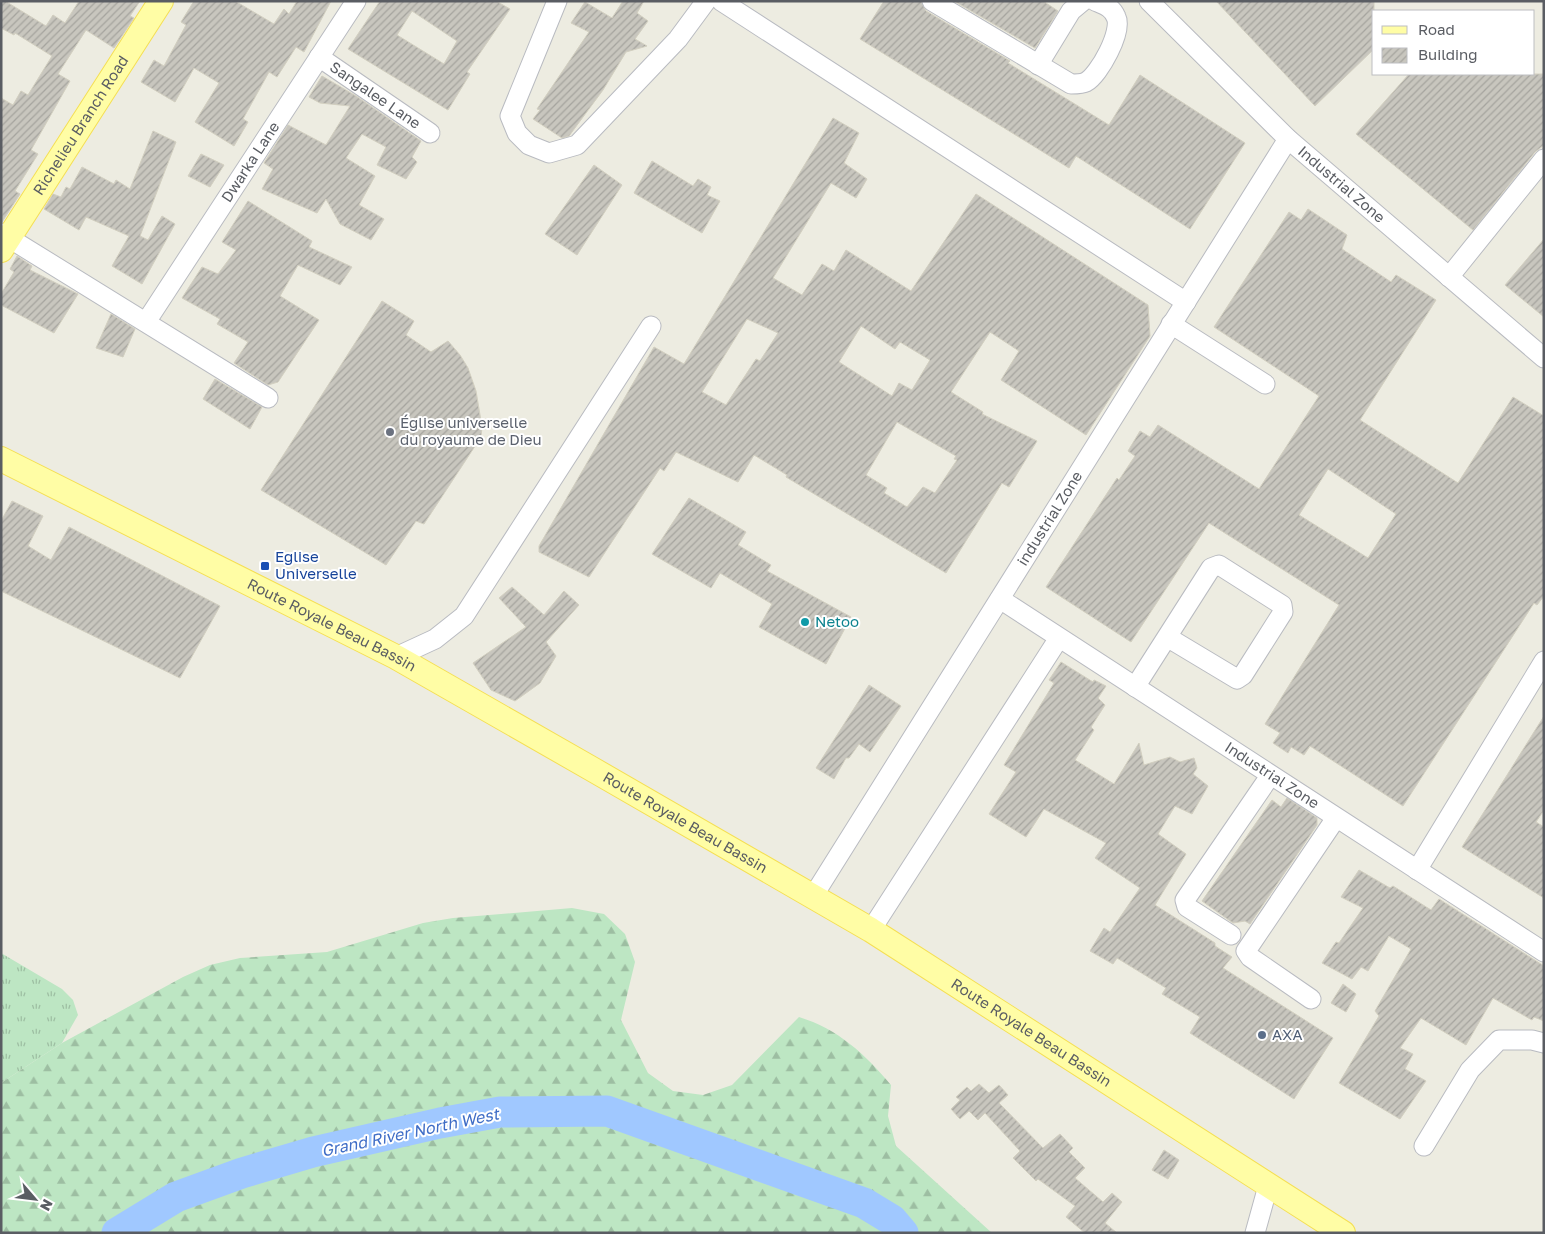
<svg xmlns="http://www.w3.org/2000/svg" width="1545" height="1234" viewBox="0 0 1545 1234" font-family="'Golos Text',sans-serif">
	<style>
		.grass { fill: url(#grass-tufts) }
		.forest { fill: url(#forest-firs) }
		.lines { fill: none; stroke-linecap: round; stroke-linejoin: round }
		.river { stroke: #a0c8ff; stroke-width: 31 }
		.building { fill: url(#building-hatch); stroke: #d2cfc0; fill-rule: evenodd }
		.minor-casing { stroke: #b9bbc1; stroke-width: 21 }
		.major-casing { stroke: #f5df53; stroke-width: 26 }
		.minor { stroke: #fff; stroke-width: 19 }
		.major { stroke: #fffda5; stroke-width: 24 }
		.worship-dot { fill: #6b7280; stroke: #fff; stroke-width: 2 }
		.transit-dot { fill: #1a4fb4; stroke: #fff; stroke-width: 2 }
		.culture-dot { fill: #0f9aa8; stroke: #fff; stroke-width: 2 }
		.service-dot { fill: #5c6f8a; stroke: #fff; stroke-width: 2 }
		.labels { text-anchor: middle; stroke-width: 4; stroke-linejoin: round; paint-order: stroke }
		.street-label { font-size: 15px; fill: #5a5d63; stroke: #fff }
		.worship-label { font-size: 15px; fill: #5b616d; stroke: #fff; text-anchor: start }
		.transit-label { font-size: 15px; fill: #164399; stroke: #fff; text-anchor: start }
		.culture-label { font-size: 15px; fill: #0d838f; stroke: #fff; text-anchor: start }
		.service-label { font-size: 15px; fill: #4e5e75; stroke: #fff; text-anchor: start }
		.water-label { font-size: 16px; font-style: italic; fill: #3f6dc6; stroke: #fff }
	</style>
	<defs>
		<pattern id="grass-tufts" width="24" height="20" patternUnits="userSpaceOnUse" patternTransform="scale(1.25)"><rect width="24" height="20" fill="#bde6c3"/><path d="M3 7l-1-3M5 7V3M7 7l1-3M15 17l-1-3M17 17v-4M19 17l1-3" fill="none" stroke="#9dbea2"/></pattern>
		<pattern id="forest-firs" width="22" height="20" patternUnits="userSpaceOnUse" patternTransform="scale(1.25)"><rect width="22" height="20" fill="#bde6c3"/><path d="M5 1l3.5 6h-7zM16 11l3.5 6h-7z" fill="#9dbea2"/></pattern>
		<pattern id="building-hatch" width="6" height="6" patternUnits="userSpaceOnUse" patternTransform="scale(1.25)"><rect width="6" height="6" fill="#c8c6be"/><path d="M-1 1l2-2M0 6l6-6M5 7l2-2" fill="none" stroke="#a5a49e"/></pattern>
	</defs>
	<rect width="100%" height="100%" fill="#edece1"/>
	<polygon class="grass" points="1,953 62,989 73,1000 78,1015 62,1043 1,1083"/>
	<path class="forest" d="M 572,908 L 604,914 L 625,934 L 635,962 L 621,1020 L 648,1073 L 673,1091 L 703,1095 L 732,1085 L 799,1017 C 838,1029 865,1054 891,1085 L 888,1116 L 896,1146 L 992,1233 L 1,1233 L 1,1083 L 62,1043 L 183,977 L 210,965 L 240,958 L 327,952 L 423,923 L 453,918 Z"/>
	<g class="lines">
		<polyline class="river" points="117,1233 176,1197 242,1173 313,1152 440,1123 500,1112 607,1111 864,1203 892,1220 903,1233"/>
	</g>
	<g class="building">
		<polygon points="1,1 5,1 46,26 53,15 65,23 79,1 140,1 130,16 134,18 114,48 86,30 58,74 70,81 31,150 38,154 15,191 20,194 2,222 1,98 13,105 21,91 28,95 52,56 15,33 14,35 1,28"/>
		<polygon points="194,1 235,1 274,24 284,9 289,14 297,1 331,1 304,52 296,47 277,77 269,72 243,119 248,122 234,146 195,122 219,83 194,68 175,102 141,82 154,60 164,66 186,25 181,22"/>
		<path d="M 380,1 L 496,1 L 510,9 L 467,72 L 470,74 L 448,110 L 348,49 ZM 412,11 L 457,41 L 444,64 L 397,35 Z"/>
		<polygon points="623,1 644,1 637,13 648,21 635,39 647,46 626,52 603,90 569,136 562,138 533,119 540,110 537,109 589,32 571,23 585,2 612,18"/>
		<polygon points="884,1 921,1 926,11 1010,61 1008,63 1109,125 1140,75 1245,143 1190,229 1076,156 1069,168 860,39"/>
		<polygon points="954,1 1043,1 1058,11 1035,48"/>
		<polygon points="1216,1 1374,1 1374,49 1315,106"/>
		<polygon points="1409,74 1544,74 1544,145 1535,152 1473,230 1356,134"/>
		<polygon points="322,76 356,96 421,141 412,157 417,162 406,179 377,165 386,147 362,134 346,158 375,176 359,205 384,219 371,240 340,224 326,199 317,213 262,189 273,169 264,163 288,125 326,145 350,106 320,103 309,97"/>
		<path d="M 833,118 L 859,133 L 844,163 L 867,179 L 856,198 L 831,183 L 773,278 L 802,295 L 822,264 L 834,271 L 846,250 L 911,291 L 976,194 L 1148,305 L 1150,336 L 1086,435 L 1001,380 L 1019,351 L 990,332 L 951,392 L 983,412 L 982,414 L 1037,441 L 1009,487 L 1002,483 L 946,573 L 786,477 L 787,475 L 754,455 L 738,482 L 676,452 L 664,471 L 660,468 L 589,577 L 539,552 L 539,546 L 654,347 L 684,364 ZM 747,319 L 778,333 L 760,361 L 756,359 L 726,405 L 702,392 ZM 861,326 L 895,349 L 900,342 L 930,360 L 912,390 L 899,383 L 892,396 L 839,362 ZM 897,422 L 956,456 L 954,459 L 957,460 L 935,493 L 923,487 L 907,507 L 884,493 L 887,488 L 866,475 Z"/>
		<polygon points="153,131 176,142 140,236 148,240 162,216 175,224 142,284 112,266 129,236 86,217 79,230 44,209 53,194 61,197 66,187 70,189 82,167 114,184 116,180 130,189"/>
		<polygon points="201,154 224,165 210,187 188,176"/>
		<polygon points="652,161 693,186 698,179 711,187 707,195 720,201 702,233 634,193"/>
		<polygon points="594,165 622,185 577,255 545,234"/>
		<polygon points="248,201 312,241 309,247 352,267 340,285 298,265 280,296 319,320 278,382 268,385 234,363 248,342 217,324 220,319 182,298 202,267 218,274 236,250 222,242"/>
		<path d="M 1308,209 L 1347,235 L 1342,249 L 1391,282 L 1396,275 L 1436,300 L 1360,420 L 1458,483 L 1513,397 L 1544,416 L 1544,596 L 1537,605 L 1534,603 L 1403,806 L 1310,746 L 1304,755 L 1291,747 L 1288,753 L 1273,743 L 1280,733 L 1265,724 L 1339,605 L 1209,523 L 1131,642 L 1046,587 L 1117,478 L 1119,480 L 1135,456 L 1128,451 L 1140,431 L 1150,437 L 1158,425 L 1259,489 L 1319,396 L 1214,327 L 1289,212 L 1301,220 ZM 1328,469 L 1396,514 L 1368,558 L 1299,515 Z"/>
		<polygon points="1544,239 1544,317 1505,285"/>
		<polygon points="17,256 32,266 30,270 78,294 54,333 1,305 1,294 14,272 10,269"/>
		<polygon points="382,301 414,321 406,335 431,352 448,341 460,355 468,368 476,391 482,427 481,437 424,524 416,521 386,565 261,490"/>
		<polygon points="111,314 135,329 123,357 96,348"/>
		<polygon points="215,379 262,407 250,429 203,399"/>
		<polygon points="689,498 746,532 738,545 771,565 767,571 851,617 826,664 759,627 772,604 720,573 711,588 652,554"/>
		<polygon points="12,501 43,516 28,546 51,560 69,527 220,606 180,678 1,591 1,521"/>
		<polygon points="512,587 544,615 564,591 579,605 546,642 556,656 540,683 515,701 491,690 473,663 526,627 499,598"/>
		<polygon points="1061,662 1093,682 1094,680 1106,686 1098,698 1105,705 1091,727 1094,730 1075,760 1114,784 1139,743 1144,765 1170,757 1180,762 1194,758 1197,768 1193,774 1208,786 1192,814 1175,806 1158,834 1186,854 1155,905 1215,943 1215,946 1232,957 1223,968 1333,1038 1294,1099 1190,1033 1200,1017 1162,994 1166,988 1117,958 1113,964 1090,951 1104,928 1110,932 1140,888 1095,858 1106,843 1044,809 1026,837 989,814 1016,772 1004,765 1054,683 1049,680"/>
		<polygon points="869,685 901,706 870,752 859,744 849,758 846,758 834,779 816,768"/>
		<polygon points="1544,716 1544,810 1536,822 1544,827 1544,898 1462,847"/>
		<polygon points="1287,798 1317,818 1317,825 1250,924 1245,921 1233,923 1202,901 1272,800 1281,807"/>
		<polygon points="1359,870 1390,888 1393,886 1431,910 1439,899 1544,966 1544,1021 1534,1017 1532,1020 1493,998 1466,1045 1421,1018 1400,1048 1413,1054 1405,1069 1426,1081 1400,1119 1339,1083 1379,1016 1375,1011 1411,949 1389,936 1368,971 1361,967 1352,979 1322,963 1336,942 1339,943 1363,908 1341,897"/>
		<polygon points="1343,984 1356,994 1346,1012 1331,1003"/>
		<polygon points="979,1084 989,1093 999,1085 1008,1095 999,1103 1043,1148 1060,1134 1073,1148 1069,1152 1085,1168 1075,1178 1103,1202 1112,1193 1122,1202 1105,1223 1117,1233 1085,1233 1066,1217 1075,1206 1038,1179 1036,1181 1013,1158 1020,1151 985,1113 978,1120 969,1111 960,1119 951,1109 960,1100 956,1097 967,1087 971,1091"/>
		<polygon points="1164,1150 1179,1160 1168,1179 1152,1170"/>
	</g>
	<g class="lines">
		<defs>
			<g id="minor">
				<polyline points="557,1 510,116 517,133 529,145 549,153 577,145 678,39 706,1"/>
				<polyline points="721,1 1186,302"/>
				<path d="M 932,1 L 1071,84 C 1076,84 1082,84 1086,82 C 1099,75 1123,31 1116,17 C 1112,7 1104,5 1095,1"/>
				<path id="s1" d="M 1149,1 L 1288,139 L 1544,358"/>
				<path id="s2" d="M 319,57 L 430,133"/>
				<polyline points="1038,65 1071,11 1083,1"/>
				<polyline points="1,233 268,398"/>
				<polyline points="1449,277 1544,159"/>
				<path id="s3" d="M 146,322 L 356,1"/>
				<polyline points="1171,324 1265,384"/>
				<path id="s4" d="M 1000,599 L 1544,952"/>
				<polyline points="396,657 435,639 464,616 651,326"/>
				<polyline points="1135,687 1211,568 1219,565 1282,605 1283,612 1243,675 1237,679 1167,637"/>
				<polyline points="1417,870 1544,661"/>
				<path id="s5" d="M 812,898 L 1288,139"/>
				<polyline points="871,930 1059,638"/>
				<polyline points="1231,935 1187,907 1185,900 1270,776"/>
				<polyline points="1311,999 1250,957 1246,951 1336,818"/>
				<polyline points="1424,1146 1470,1070 1499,1040 1532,1040 1544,1043"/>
				<polyline points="1255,1233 1268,1186"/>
			</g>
			<g id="major">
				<path id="s6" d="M 1,250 L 161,1"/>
				<path id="s7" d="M 1,459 L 396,657 L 592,769 L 871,930 L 1343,1233"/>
			</g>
		</defs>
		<use href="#minor" class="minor-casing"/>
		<use href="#major" class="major-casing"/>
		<use href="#minor" class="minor"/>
		<use href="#major" class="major"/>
	</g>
	<circle class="worship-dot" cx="390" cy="432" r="5"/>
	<rect class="transit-dot" x="260" y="561" width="10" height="10" rx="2.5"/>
	<circle class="culture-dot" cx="805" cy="622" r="5"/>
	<circle class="service-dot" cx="1262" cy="1035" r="5"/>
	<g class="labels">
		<g class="street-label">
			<text dy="5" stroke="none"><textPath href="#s2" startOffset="68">Sangalee Lane</textPath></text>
			<text dy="5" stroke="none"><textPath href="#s6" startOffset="148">Richelieu Branch Road</textPath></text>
			<text dy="5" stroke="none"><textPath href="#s3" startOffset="191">Dwarka Lane</textPath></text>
			<text dy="5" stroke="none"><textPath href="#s1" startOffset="266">Industrial Zone</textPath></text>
			<text dy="5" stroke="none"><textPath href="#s5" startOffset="448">industrial Zone</textPath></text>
			<text dy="5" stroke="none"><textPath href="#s7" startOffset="370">Route Royale Beau Bassin</textPath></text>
			<text dy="5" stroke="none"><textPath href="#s4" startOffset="324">Industrial Zone</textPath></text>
			<text dy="5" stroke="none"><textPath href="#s7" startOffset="775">Route Royale Beau Bassin</textPath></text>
			<text dy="5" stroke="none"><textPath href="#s7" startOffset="1180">Route Royale Beau Bassin</textPath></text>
		</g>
		<g class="worship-label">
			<text x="400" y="428">Église universelle<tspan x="400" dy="17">du royaume de Dieu</tspan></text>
		</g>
		<g class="transit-label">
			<text x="275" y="562">Eglise<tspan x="275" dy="17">Universelle</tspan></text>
		</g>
		<g class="culture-label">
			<text x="815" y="627">Netoo</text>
		</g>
		<g class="service-label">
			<text x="1272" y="1040">AXA</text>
		</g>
		<g class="water-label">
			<text transform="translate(410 1132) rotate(-12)" y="6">Grand River North West</text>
		</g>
	</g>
	<rect width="1545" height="1234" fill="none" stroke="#5a5d63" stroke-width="5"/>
	<rect x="1372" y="10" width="162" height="65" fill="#ffffff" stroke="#bdbec1"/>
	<rect x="1382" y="26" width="25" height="8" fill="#fffda5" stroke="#bdbec1"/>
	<text x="1418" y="35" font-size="15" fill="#5a5d63">Road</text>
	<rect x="1382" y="48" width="25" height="15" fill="url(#building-hatch)" stroke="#bdbec1"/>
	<text x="1418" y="60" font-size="15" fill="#5a5d63">Building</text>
	<g transform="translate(35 1199) rotate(118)" stroke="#ffffff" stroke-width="4" paint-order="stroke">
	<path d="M0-4L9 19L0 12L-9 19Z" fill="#5a5d63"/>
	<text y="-8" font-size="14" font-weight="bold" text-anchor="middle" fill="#5a5d63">N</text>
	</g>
</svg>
